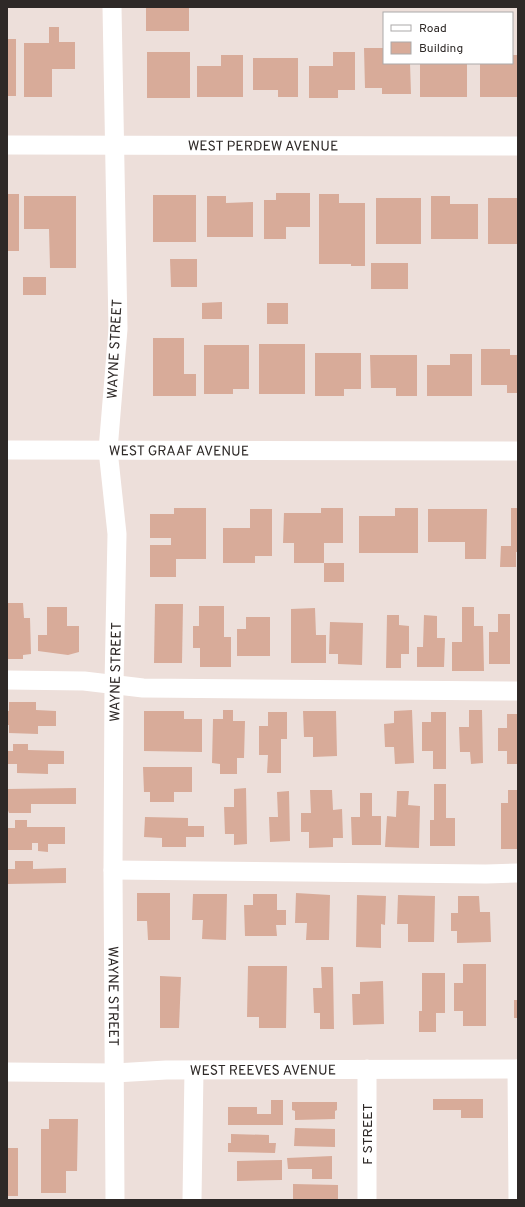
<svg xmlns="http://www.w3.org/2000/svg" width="525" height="1207" viewBox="0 0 525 1207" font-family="Overpass,sans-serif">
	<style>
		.building { fill: #d8ab99 }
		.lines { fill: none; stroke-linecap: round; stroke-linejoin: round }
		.minor { stroke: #fff; stroke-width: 19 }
		.labels { text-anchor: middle; stroke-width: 3; stroke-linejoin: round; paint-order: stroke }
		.street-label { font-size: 14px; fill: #2e2927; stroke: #fff }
	</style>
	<rect width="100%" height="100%" fill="#eddfda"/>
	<g class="building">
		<rect x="146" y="7" width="43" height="24"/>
		<polygon points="49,27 59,27 59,42 75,42 75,69 52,69 52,97 24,97 24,43 49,43"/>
		<rect x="7" y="39" width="9" height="57"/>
		<polygon points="364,48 384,48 384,63 410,63 411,94 382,94 382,88 365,88"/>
		<rect x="147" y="52" width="43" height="46"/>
		<polygon points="333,52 355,52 355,90 338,90 338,98 309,98 309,66 333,66"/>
		<polygon points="221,55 243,55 243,97 197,97 197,66 221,66"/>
		<polygon points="512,55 518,55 518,97 480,97 480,63 512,63"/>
		<polygon points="253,58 298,58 298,97 278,97 278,90 253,90"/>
		<rect x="420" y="63" width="47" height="34"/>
		<polygon points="276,193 310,193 310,227 286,227 286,239 264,239 264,200 276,200"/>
		<rect x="7" y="194" width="12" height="57"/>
		<polygon points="319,194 339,194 339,203 365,203 365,266 351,266 351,264 319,264"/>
		<rect x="153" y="195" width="43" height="47"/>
		<polygon points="24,196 76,196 76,268 50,268 49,229 24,229"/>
		<polygon points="207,196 226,196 226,203 253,202 253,237 207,237"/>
		<polygon points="431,196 450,196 450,204 478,204 478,239 431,239"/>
		<rect x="376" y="198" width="45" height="46"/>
		<rect x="488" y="198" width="30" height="46"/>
		<polygon points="170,259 197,259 197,287 171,287"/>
		<rect x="371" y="263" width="37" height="26"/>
		<rect x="23" y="277" width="23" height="18"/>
		<polygon points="222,302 222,319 202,319 202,303"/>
		<rect x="267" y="303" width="21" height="21"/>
		<polygon points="153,338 184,338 184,374 196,374 196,396 153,396"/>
		<rect x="259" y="344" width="46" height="50"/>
		<polygon points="204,345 249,345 249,389 233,389 233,394 204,394"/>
		<polygon points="481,349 510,349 510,355 518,355 518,393 507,393 507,385 481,385"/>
		<polygon points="315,353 361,353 361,389 344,389 344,396 315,396"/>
		<polygon points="450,354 472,354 472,396 427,396 427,365 450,365"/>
		<polygon points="370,355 417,355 417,396 396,396 396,388 371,388"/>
		<polygon points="174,508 206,508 206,559 176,559 176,577 150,577 150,545 171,545 171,538 150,538 150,514 174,514"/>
		<polygon points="321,508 343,508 343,543 324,543 324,563 294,563 294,543 283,543 284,513 321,513"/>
		<polygon points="395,508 418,508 418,553 359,553 359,516 395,516"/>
		<polygon points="511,508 518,508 518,552 516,552 516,567 500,567 501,546 511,546"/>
		<polygon points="250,509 272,509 272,556 255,556 255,563 223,563 223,528 250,528"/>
		<polygon points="428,509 487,509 486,559 465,559 465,542 428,542"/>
		<rect x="324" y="563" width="20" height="19"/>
		<polygon points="7,603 23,603 24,618 30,618 31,654 23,655 23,659 7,659"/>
		<polygon points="155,604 183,604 182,663 154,663"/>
		<polygon points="199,606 224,606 224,637 231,637 231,667 200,667 200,648 193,648 193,626 199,626"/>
		<polygon points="47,607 67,607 67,626 79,626 79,652 68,655 38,651 38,635 47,635"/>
		<polygon points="462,607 474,607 474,626 483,626 484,671 452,671 452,642 462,642"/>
		<polygon points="315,608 316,635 326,635 326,663 291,663 291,609"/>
		<polygon points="498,614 510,614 510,664 489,664 489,632 498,632"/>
		<polygon points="387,615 399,615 399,625 409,626 409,654 401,654 401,668 386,668"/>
		<polygon points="424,615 437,616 437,638 445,638 444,667 417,667 417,647 423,647"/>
		<polygon points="246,617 270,617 270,656 237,656 237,629 246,629"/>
		<polygon points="330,622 363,623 362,665 338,664 338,654 329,654"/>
		<polygon points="9,702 36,702 36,710 56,711 56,726 38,726 38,734 9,733 9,725 7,725 7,711 9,711"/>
		<polygon points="223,710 233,710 233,721 245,721 244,758 237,758 237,774 220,774 220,764 212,763 213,719 223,719"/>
		<polygon points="412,710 414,763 395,764 394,747 385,747 384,724 394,723 394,711"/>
		<polygon points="469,710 482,710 483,763 471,764 470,752 460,752 459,727 469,727"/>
		<polygon points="144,711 184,711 184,719 202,719 202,752 144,751"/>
		<polygon points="303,711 336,711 337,756 313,757 313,737 304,737"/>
		<polygon points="268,712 287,712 287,739 281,739 281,773 267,773 268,755 259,755 259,726 268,726"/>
		<polygon points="431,712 446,712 446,769 433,769 433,751 422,751 422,722 431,722"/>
		<polygon points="507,714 518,714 518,764 507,764 507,751 498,751 498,728 507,728"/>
		<polygon points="13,744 28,744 28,750 64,751 64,764 48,764 48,774 17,773 17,764 7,764 7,751 13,751"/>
		<polygon points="143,767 192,767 192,792 174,792 174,802 150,802 150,792 144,792"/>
		<polygon points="434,784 446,784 446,818 455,818 455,846 430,846 430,820 434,820"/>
		<polygon points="76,788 76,804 31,804 31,813 9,813 7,808 7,789"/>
		<polygon points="246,788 247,844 234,845 234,834 225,834 224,807 234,807 234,789"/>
		<polygon points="310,790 332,790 333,810 342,809 343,838 333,838 333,847 309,848 309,832 301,832 301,813 311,813"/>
		<polygon points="508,790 518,790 518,849 501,849 501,803 508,803"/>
		<polygon points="289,791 290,841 270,842 269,817 278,817 277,792"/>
		<polygon points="397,791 409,791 408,805 420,806 419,848 385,847 387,816 396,817"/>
		<polygon points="360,793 372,793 372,816 381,816 381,845 352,845 351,817 360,817"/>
		<polygon points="145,817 188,818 188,826 204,826 204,837 186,837 186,847 162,847 162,838 144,837"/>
		<polygon points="15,820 27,820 27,827 65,827 65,844 48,844 48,852 38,851 38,843 32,843 32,850 7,850 7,828 15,828"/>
		<polygon points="15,861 33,861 33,869 66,868 66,883 7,884 7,869 15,869"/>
		<polygon points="137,893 170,893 170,940 148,940 147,921 137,921"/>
		<polygon points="296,893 330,895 329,940 306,940 307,923 295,923"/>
		<polygon points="193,894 227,894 226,940 202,939 203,920 192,920"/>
		<polygon points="253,894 277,894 277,910 286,910 286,925 276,925 277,936 245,936 244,905 253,905"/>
		<polygon points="357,895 386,896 385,925 381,924 381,948 356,947"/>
		<polygon points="398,895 435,896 434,942 408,942 408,924 397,924"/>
		<polygon points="458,896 479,896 480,912 490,912 491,942 457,943 457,931 451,931 451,913 458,913"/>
		<polygon points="463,964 486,964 486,1026 463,1026 463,1011 454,1011 454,983 463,983"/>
		<polygon points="248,966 287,966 286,1028 259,1028 259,1017 247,1017"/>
		<polygon points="321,967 333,967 334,1029 320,1029 320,1013 314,1013 313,988 322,988"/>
		<polygon points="422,973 445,973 445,1013 436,1013 436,1032 419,1032 419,1011 422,1011"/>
		<polygon points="160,976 181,977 179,1028 160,1028"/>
		<polygon points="383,981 384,1024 353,1025 352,994 360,994 360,982"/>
		<rect x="514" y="1000" width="4" height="18"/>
		<polygon points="433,1099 483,1099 483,1118 461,1118 461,1110 433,1110"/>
		<polygon points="271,1100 283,1100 283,1125 228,1125 228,1107 257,1107 257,1114 271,1114"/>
		<polygon points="292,1102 337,1102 337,1110 335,1111 335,1119 295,1120 295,1111 292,1110"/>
		<polygon points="49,1119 78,1119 77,1171 66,1171 66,1193 41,1193 41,1129 49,1129"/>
		<polygon points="295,1128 335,1129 335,1147 294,1146"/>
		<polygon points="231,1134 269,1135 269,1143 276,1143 275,1153 228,1152 228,1143 231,1143"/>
		<rect x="7" y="1148" width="11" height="48"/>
		<polygon points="332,1156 332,1179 312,1179 312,1169 288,1169 287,1158"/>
		<polygon points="282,1160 282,1180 237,1181 237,1161"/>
		<polygon points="293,1184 338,1185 338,1200 293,1200"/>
	</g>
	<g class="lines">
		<g class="minor">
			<path id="s1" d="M 112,7 L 118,329 L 108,450 L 117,534 L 114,684 L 113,870 L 115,1200"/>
			<path id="s2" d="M 7,145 L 518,146"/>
			<path id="s3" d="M 7,450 L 518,451"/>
			<polyline points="7,680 84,681 143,688 518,691"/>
			<polyline points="113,870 486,874 518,873"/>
			<polyline points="367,1069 367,1200"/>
			<polyline points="517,1069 518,1200"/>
			<path id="s4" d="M 7,1072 L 115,1073 L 166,1070 L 518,1069"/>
			<polyline points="192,1200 194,1070"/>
		</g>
	</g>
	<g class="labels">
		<g class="street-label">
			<text dy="5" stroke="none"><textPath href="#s2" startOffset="256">WEST PERDEW AVENUE</textPath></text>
			<text transform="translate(114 349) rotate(-87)" y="5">WAYNE STREET</text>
			<text dy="5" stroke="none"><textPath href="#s3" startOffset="172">WEST GRAAF AVENUE</textPath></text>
			<text transform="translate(115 672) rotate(-89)" y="5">WAYNE STREET</text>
			<text dy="5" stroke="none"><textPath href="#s1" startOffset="990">WAYNE STREET</textPath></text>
			<text dy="5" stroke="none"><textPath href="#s4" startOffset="256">WEST REEVES AVENUE</textPath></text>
			<text transform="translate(367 1134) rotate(-90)" y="5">F STREET</text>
		</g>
	</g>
	<rect width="525" height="1207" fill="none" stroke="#2e2927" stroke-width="16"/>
	<rect x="383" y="12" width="130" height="52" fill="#ffffff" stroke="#aba9a9"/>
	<rect x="391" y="25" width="20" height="6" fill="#ffffff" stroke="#aba9a9"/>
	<text x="419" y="32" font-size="12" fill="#2e2927">Road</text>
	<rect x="391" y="42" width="20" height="12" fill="#d8ab99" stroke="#aba9a9"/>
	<text x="419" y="52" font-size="12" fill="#2e2927">Building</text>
</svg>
